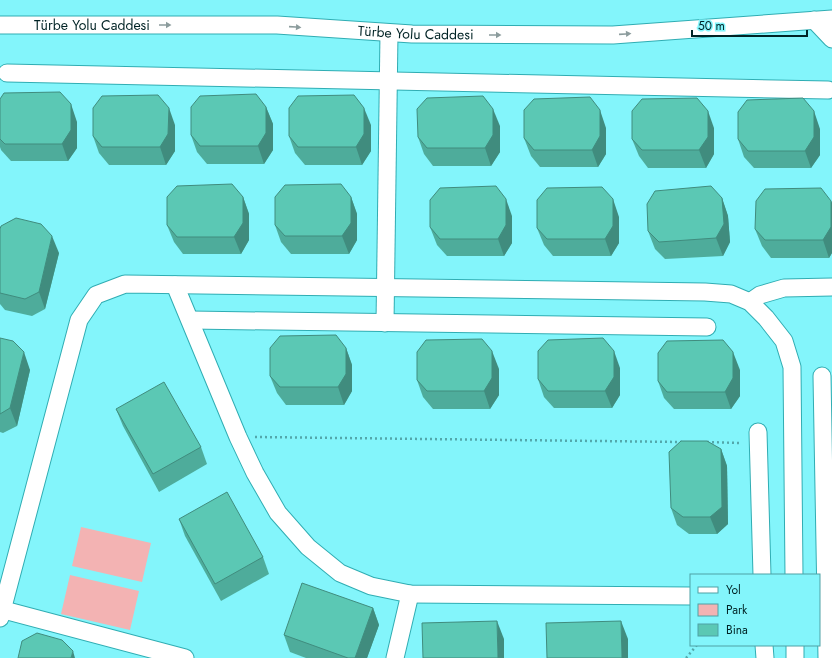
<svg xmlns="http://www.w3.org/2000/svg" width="832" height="658" viewBox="0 0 832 658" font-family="Jost,sans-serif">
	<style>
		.green { fill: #f3b3b3 }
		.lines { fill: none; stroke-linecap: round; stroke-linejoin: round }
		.minor-casing { stroke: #30adb3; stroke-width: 19 }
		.path { stroke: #52a7ab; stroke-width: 2.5; stroke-dasharray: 2 3; stroke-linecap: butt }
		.minor { stroke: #fff; stroke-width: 17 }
		.wall { fill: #4eac9b }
		.shaded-wall { fill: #408c7e }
		.building { fill: #5bc8b4; stroke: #408c7e }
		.oneway { fill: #8c9c9d }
		.labels { text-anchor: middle; stroke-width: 3.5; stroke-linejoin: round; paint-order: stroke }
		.street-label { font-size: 14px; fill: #002325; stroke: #83f5fb }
	</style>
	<rect width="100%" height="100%" fill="#83f5fb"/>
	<g class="green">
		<polygon points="81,527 151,543 142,582 72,566"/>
		<polygon points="70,575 139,591 130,630 61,614"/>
	</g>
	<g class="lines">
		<defs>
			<g id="minor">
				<polyline points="814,20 832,39"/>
				<path id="s1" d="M 0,25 L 277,25 L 412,34 L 613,35 L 832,19"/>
				<polyline points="7,73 828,90"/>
				<polyline points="175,285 238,437 255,473 278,513 308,547 340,573 371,586 410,594 691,596"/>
				<polyline points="750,302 760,295 784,288 832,287"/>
				<polyline points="190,320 707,327"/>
				<polyline points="385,323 389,33"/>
				<polyline points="822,376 827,658"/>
				<polyline points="758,432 762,575"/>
				<polyline points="0,609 185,658"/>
				<polyline points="0,618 79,320 96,295 125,284 705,292 731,294 750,302 766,318 784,341 792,367 794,575"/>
				<polyline points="764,645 765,658"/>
				<polyline points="795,645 795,658"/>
				<polyline points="395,658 410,594"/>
			</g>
		</defs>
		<use href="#minor" class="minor-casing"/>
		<g class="path">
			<polyline points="255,437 682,442"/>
			<polyline points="707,442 739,443"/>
			<polyline points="686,658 697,645"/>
		</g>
		<use href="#minor" class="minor"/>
	</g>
	<g class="wall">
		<polygon points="0,99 77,122 77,148 68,161 11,161 1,150 0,147"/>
		<polygon points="266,107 273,124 273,150 264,164 207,164 197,152 191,135"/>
		<polygon points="175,125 175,151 166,165 109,165 99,153 93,136"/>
		<polygon points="371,125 371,151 362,165 305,165 295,153 289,136"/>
		<polygon points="500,126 500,152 491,166 433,166 424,154 418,137"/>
		<polygon points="606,128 606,154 598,167 540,167 531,156 524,138"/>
		<polygon points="714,128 714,154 706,168 648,168 639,156 632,139"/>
		<polygon points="820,129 820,155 811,168 754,168 744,157 738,139"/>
		<polygon points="243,197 249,214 249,240 241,254 183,254 174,242 167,225"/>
		<polygon points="351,197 357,214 357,240 349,254 291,254 281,242 275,225"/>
		<polygon points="722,198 728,216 730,242 723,256 665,259 655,249 648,231"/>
		<polygon points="831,201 832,203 832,253 829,258 771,258 762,246 755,229"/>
		<polygon points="512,216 512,243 504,256 447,256 437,245 430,227"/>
		<polygon points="619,217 619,243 611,256 553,256 544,245 537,228"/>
		<polygon points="0,229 59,253 45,309 32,316 5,310 0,304"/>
		<polygon points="0,338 30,370 17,426 3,433 0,432"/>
		<polygon points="346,348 352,365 352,391 344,405 286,405 277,393 270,376"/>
		<polygon points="620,368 620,395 612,408 554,408 544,397 538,379"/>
		<polygon points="499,369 499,395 490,409 433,409 423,397 417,380"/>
		<polygon points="740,370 740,396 731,409 674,409 664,398 658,381"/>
		<polygon points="116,409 201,447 207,464 159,492 123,426"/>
		<polygon points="721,449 727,466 728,524 717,534 689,534 677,525 671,508"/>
		<polygon points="179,519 263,557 269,574 221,601 185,536"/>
		<polygon points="373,608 379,625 367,658 306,658 290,652 284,635"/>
	</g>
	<g class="shaded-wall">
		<polygon points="71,104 77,122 77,148 68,161 62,144"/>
		<polygon points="266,107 273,124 273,150 264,164 258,146"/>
		<polygon points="169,108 175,125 175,151 166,165 160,147"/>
		<polygon points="364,108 371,125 371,151 362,165 356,147"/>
		<polygon points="493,109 500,126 500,152 491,166 485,148"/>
		<polygon points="600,110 606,128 606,154 598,167 592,150"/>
		<polygon points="708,111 714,128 714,154 706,168 699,150"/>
		<polygon points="814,111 820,129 820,155 811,168 805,151"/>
		<polygon points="243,197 249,214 249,240 241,254 234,237"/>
		<polygon points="351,197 357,214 357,240 349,254 342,236"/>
		<polygon points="722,198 728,216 730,242 723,256 716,238"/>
		<polygon points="506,199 512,216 512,243 504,256 498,239"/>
		<polygon points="613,199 619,217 619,243 611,256 605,239"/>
		<polygon points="831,201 832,203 832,253 829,258 823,240"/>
		<polygon points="52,236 59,253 45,309 39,292"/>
		<polygon points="346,348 352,365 352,391 344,405 338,387"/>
		<polygon points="492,351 499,369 499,395 490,409 484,391"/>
		<polygon points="614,351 620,368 620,395 612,408 605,391"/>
		<polygon points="24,352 30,370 17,426 10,408"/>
		<polygon points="733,352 740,370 740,396 731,409 725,392"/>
		<polygon points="721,449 727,466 728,524 717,534 710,517"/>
		<polygon points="373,608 379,625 367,658 355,658"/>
		<polygon points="497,621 504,639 504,658 498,658"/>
		<polygon points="621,621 628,639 628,658 622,658"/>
		<polygon points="73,651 75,658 71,658"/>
	</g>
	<g class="building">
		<polygon points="60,92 71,104 71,130 62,144 5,144 0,139 0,99 4,93"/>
		<polygon points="256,94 266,107 266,133 258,146 200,146 191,135 191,107 200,96"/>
		<polygon points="158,95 169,108 168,134 160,147 102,147 93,136 93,108 102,96"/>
		<polygon points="354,95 364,108 364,134 356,147 298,147 289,136 289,108 298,96"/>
		<polygon points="483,96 493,109 493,135 485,148 427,148 418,137 417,109 427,98"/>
		<polygon points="590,97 600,110 600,136 592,150 534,150 524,138 524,110 534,99"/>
		<polygon points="697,98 708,111 708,137 699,150 642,150 632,139 632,111 642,99"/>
		<polygon points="803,98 814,111 814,137 805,151 748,151 738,139 738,112 747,100"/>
		<polygon points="232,184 243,197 243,223 234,237 177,237 167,225 167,197 177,186"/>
		<polygon points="341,184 351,197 351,223 342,236 285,236 275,225 275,197 285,185"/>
		<polygon points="496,186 506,199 506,225 498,239 440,239 430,227 430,200 440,188"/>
		<polygon points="711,186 722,198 724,224 716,238 659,242 648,231 647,204 655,191"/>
		<polygon points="602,187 613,199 613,226 605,239 547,239 537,228 537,200 547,188"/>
		<polygon points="821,188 831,201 831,227 823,240 765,240 755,229 756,201 765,189"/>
		<polygon points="16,218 41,224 52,236 39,292 25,299 0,293 0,229 1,226"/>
		<polygon points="336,335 346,348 346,374 338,387 280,387 270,376 270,348 280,336"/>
		<polygon points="0,338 13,341 24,352 10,408 0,414"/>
		<polygon points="603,338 614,351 614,377 605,391 548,391 538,379 538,351 548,340"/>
		<polygon points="482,339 492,351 492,378 484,391 427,391 417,380 417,352 426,340"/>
		<polygon points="723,340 733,352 733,378 725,392 667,392 658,381 658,353 667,341"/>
		<polygon points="164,382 201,447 153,474 116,409"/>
		<polygon points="681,441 707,441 721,449 722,507 710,517 683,517 671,508 669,452"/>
		<polygon points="227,492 263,557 215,584 179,519"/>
		<polygon points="302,583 373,608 355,658 348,658 284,635"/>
		<polygon points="497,621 498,658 423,658 422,623"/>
		<polygon points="621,621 622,658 547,658 546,623"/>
		<polygon points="37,633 62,640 73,651 71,658 18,658 22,641"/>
	</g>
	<defs><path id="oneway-solid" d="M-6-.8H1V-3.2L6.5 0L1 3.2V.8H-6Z"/></defs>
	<g class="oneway">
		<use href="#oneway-solid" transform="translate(165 25)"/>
		<use href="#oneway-solid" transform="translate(295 27) rotate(4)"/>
		<use href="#oneway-solid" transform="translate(625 34) rotate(-4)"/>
		<use href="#oneway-solid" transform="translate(495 35)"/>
	</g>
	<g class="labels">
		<g class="street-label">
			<text dy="5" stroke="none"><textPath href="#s1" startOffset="92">Türbe Yolu Caddesi</textPath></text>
			<text dy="5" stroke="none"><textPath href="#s1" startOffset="416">Türbe Yolu Caddesi</textPath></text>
		</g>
	</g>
	<rect x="690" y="574" width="130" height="72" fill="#83f5fb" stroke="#4fa1a5"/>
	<rect x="698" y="587" width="20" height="6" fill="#ffffff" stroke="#4fa1a5"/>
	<text x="726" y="594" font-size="12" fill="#002325">Yol</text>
	<rect x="698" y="604" width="20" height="12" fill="#f3b3b3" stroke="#4fa1a5"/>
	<text x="726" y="614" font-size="12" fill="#002325">Park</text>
	<rect x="698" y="624" width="20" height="12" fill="#5bc8b4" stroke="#4fa1a5"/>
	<text x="726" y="634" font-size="12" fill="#002325">Bina</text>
	<path d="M692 30v6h115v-6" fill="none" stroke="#002325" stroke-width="2"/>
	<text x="698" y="30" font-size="12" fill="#002325" stroke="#83f5fb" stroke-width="3" paint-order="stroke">50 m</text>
</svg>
